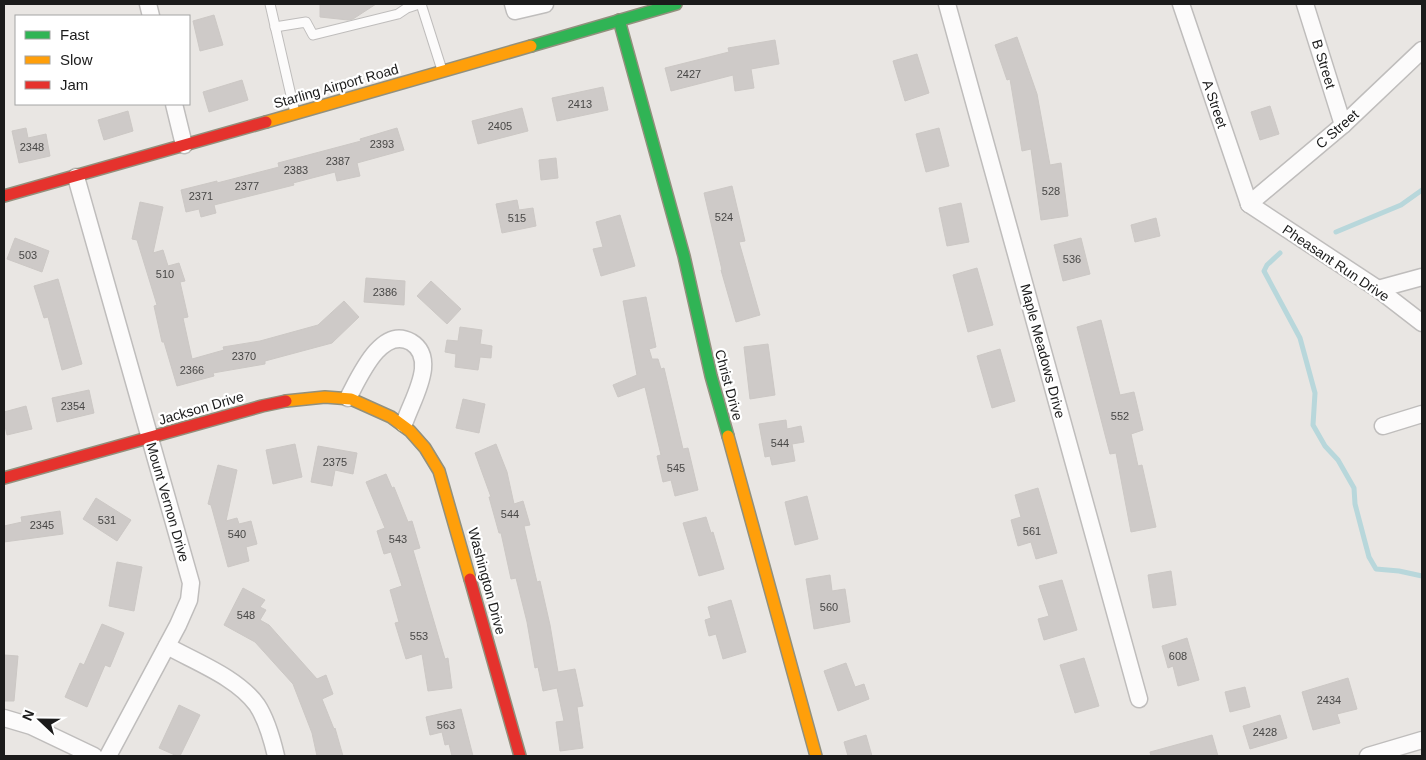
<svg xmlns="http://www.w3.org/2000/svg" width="1426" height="760" viewBox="0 0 1426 760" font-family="Arial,sans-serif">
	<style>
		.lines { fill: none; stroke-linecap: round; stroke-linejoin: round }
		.stream { stroke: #b8d7db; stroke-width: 5 }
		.building { fill: #cecac8; stroke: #ccc8c5 }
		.lane-casing { stroke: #bfbdbc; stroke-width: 11 }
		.street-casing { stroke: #bfbdbc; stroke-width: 19 }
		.fast-casing { stroke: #92907d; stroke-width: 14 }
		.slow-casing { stroke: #92907d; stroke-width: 14 }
		.jam-casing { stroke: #92907d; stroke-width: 14 }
		.lane { stroke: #fcfbfb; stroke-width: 9 }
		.street { stroke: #fcfbfb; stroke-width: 16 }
		.fast { stroke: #30b455; stroke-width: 11 }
		.slow { stroke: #ff9f0a; stroke-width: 11 }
		.jam { stroke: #e5322d; stroke-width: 11 }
		.labels { text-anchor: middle; stroke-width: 4.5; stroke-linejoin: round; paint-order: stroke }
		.number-label { font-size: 11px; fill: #484746 }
		.street-label { font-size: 14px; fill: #1b1b1b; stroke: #fff }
	</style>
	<rect width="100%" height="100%" fill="#e9e6e3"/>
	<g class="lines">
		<g class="stream">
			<polyline points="1336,232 1401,205 1422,190"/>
			<polyline points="1280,253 1267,265 1264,271 1300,338 1315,393 1313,425 1325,446 1338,460 1354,488 1355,504 1365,542 1369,557 1376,569 1399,571 1422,576"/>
		</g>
	</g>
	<g class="building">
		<polygon points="320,4 376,4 353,19 348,20 320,17"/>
		<polygon points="214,15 223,45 200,51 193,21"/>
		<polygon points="1017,37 1037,94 1050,165 1061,163 1068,216 1041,220 1031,149 1022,151 1010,79 1007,80 995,45"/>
		<polygon points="775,40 779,64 751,69 754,88 735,91 733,75 671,91 665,68 729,52 728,48"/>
		<polygon points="917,54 929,93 905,101 893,61"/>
		<polygon points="242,80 248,100 209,112 203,92"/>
		<polygon points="603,87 608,110 557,121 552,98"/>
		<polygon points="1270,106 1279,134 1260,140 1251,112"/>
		<polygon points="522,108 528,131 478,144 472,121"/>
		<polygon points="128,111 133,131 104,140 98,120"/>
		<polygon points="26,128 28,138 46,134 50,156 19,163 12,131"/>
		<polygon points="397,128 404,150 357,163 360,176 337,181 335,172 293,183 294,185 214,205 216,213 201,217 199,209 186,212 181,190 217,181 217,183 279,167 278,163 361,141 360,139"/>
		<polygon points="939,128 949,166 926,172 916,134"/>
		<polygon points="556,158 558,178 541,180 539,160"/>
		<polygon points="732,186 745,241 739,242 760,315 736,322 721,270 722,270 704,193"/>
		<polygon points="517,200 519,210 533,208 536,226 502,233 496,204"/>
		<polygon points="140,202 163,207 153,253 163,250 168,266 179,263 185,281 180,282 188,317 183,318 192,359 224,350 223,347 260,341 318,325 344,301 359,317 332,343 265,361 265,364 213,373 214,376 177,386 164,342 162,342 154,306 157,305 137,240 132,239"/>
		<polygon points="961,203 969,242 947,246 939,208"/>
		<polygon points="620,215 635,266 601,276 593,249 603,247 596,222"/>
		<polygon points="1156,218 1160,236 1135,242 1131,225"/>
		<polygon points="15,238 49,251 42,272 7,259"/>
		<polygon points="1081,238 1090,274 1063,281 1054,245"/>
		<polygon points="977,268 993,325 968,332 953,275"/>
		<polygon points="366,278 405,281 404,305 364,302"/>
		<polygon points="58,279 82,364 62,370 48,317 44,318 34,286"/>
		<polygon points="431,281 461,309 447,324 417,296"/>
		<polygon points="646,297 656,347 649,349 652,359 658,359 661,369 664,368 683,449 688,448 698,490 675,496 671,480 663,482 657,456 661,455 645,387 618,397 613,385 637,375 623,301"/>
		<polygon points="1101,320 1120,395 1134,392 1143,430 1131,434 1138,466 1142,465 1156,527 1131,532 1116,453 1110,454 1077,327"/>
		<polygon points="460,327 482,330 480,344 492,346 491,358 480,357 478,370 455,367 456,354 445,352 447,340 458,341"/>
		<polygon points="768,344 775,395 750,399 744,347"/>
		<polygon points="1000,349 1015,401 992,408 977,356"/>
		<polygon points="89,390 94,413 57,422 52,398"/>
		<polygon points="463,399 485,404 479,433 456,428"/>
		<polygon points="26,406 32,429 7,435 4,421 4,412"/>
		<polygon points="786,420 787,429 801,426 804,442 792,444 795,461 772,465 770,456 765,457 759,424"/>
		<polygon points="295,444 302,477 273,484 266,450"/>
		<polygon points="496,444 507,472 514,504 523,501 530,525 524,526 537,582 540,581 550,625 558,672 575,669 583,706 577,707 583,748 560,751 556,722 564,721 557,688 543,691 538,667 535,668 527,622 516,578 511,579 501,533 499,533 489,497 491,497 475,453"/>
		<polygon points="318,446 357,453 353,474 335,470 332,486 311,482"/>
		<polygon points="218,465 237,470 226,521 237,518 239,524 251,521 257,544 246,547 249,561 228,567 211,505 208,504"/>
		<polygon points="386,474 392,488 394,487 408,522 412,521 420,548 413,550 445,659 448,658 452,688 428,691 422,654 406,659 395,623 399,622 390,590 402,586 391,552 384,554 377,531 385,528 366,482"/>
		<polygon points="1038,488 1057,553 1036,559 1031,542 1018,546 1011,520 1021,517 1015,495"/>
		<polygon points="807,496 818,539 795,545 785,502"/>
		<polygon points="96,498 131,520 117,541 83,519"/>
		<polygon points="60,511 63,534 4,542 4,526 22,522 21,517"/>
		<polygon points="706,517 711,533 713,532 724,569 699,576 683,523"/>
		<polygon points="117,562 142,567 134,611 109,606"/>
		<polygon points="1171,571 1176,605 1153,608 1148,575"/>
		<polygon points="830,575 832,591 845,589 850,622 814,629 806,579"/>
		<polygon points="1062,580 1077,630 1044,640 1038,619 1049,616 1039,586"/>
		<polygon points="243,588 265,600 260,607 266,610 260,620 269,625 317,679 326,675 333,694 322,699 334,729 335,728 343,756 317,756 312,733 293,684 255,642 224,625"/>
		<polygon points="731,600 746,652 723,659 716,634 709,636 705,620 711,618 708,607"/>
		<polygon points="102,624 124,633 110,667 105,665 87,707 65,697 80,663 84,665"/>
		<polygon points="1187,638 1199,680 1178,686 1173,666 1168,668 1162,646"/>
		<polygon points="4,655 18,656 14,701 4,701"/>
		<polygon points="1084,658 1099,706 1075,713 1060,665"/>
		<polygon points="846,663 855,687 864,684 869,699 838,711 824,671"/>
		<polygon points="1348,678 1357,709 1337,714 1340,723 1313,730 1302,692"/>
		<polygon points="1245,687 1250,707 1230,712 1225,692"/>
		<polygon points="179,705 200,715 180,756 177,756 159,748"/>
		<polygon points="461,709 473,756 452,756 449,744 445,745 442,732 430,735 426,717"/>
		<polygon points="1280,715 1287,738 1250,749 1243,726"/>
		<polygon points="866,735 872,756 848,756 844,742"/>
		<polygon points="1212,735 1218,756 1151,756 1150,752"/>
	</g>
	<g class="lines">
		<defs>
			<g id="lane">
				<polyline points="270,4 295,113"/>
				<polyline points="421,4 442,70"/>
				<polyline points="275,27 306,22 313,35 398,14 407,8 419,4"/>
			</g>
			<g id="street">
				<polyline points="148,4 151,16"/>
				<polyline points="513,4 515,11 545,4"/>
				<polyline points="947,4 1139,699"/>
				<polyline points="1181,4 1249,204"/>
				<polyline points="1305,4 1343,125"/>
				<polyline points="174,104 184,145"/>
				<polyline points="76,177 191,583 189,600 178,625 108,756"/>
				<polyline points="1249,204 1343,125 1422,50"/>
				<polyline points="1249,204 1378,289 1422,323"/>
				<polyline points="1378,289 1422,277"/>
				<path d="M 348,398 C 359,378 381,325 411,342 C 421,348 424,358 423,369 C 421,388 410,406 404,424"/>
				<polyline points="1383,426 1422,414"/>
				<path d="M 167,646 C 196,662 238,678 257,705 C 267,720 272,739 276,756"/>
				<polyline points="4,718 31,726 94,756"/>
				<polyline points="1368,756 1422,740"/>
			</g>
			<g id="fast">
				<polyline points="619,20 684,256 711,376 728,436"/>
				<polyline points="531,46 676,4"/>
			</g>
			<g id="slow">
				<polyline points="266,122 531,46"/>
				<polyline points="286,401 325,397 351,399 391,417 410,431 425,448 439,471 470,579"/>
				<polyline points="728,436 816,756"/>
			</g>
			<g id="jam">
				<polyline points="4,196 266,122"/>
				<polyline points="4,478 262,406 286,401"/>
				<polyline points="470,579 520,756"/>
			</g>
		</defs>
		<use href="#lane" class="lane-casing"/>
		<use href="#street" class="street-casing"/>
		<use href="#fast" class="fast-casing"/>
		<use href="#slow" class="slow-casing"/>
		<use href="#jam" class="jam-casing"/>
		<use href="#lane" class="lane"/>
		<use href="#street" class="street"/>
		<use href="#fast" class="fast"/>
		<use href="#slow" class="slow"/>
		<use href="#jam" class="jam"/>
	</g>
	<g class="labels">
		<g class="number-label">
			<text x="689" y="78">2427</text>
			<text x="580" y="108">2413</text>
			<text x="500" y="130">2405</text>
			<text x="382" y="148">2393</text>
			<text x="32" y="151">2348</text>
			<text x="338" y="165">2387</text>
			<text x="296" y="174">2383</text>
			<text x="247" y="190">2377</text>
			<text x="1051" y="195">528</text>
			<text x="201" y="200">2371</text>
			<text x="724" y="221">524</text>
			<text x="517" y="222">515</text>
			<text x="28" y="259">503</text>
			<text x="1072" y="263">536</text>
			<text x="165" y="278">510</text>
			<text x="385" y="296">2386</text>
			<text x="244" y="360">2370</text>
			<text x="192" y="374">2366</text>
			<text x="73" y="410">2354</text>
			<text x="1120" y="420">552</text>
			<text x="780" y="447">544</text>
			<text x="335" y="466">2375</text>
			<text x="676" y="472">545</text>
			<text x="510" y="518">544</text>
			<text x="107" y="524">531</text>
			<text x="42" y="529">2345</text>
			<text x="1032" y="535">561</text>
			<text x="237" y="538">540</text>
			<text x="398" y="543">543</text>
			<text x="829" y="611">560</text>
			<text x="246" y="619">548</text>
			<text x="419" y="640">553</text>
			<text x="1178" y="660">608</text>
			<text x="1329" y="704">2434</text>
			<text x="446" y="729">563</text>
			<text x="1265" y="736">2428</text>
		</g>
		<g class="street-label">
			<text transform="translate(1324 64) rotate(73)" y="5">B Street</text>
			<text transform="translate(336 86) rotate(-16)" y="5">Starling Airport Road</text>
			<text transform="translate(1215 104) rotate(71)" y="5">A Street</text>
			<text transform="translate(1337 129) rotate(-41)" y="5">C Street</text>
			<text transform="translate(1336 263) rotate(34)" y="5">Pheasant Run Drive</text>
			<text transform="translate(1043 351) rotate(75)" y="5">Maple Meadows Drive</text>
			<text transform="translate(729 385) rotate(75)" y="5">Christ Drive</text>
			<text transform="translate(201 408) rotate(-16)" y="5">Jackson Drive</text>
			<text transform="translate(168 502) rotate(74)" y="5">Mount Vernon Drive</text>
			<text transform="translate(487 581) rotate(75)" y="5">Washington Drive</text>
		</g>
	</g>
	<rect width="1426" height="760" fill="none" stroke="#1b1b1b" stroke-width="10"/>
	<rect x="15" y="15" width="175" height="90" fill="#ffffff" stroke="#a4a4a4"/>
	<rect x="25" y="31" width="25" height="8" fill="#30b455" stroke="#a4a4a4"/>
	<text x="60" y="40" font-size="15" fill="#1b1b1b">Fast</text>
	<rect x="25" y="56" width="25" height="8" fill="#ff9f0a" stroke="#a4a4a4"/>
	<text x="60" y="65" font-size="15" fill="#1b1b1b">Slow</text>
	<rect x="25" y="81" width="25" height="8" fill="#e5322d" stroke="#a4a4a4"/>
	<text x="60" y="90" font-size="15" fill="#1b1b1b">Jam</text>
	<g transform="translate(40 720) rotate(292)" stroke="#ffffff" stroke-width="4" paint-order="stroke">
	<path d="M0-4L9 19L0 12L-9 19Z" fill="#1b1b1b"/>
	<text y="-8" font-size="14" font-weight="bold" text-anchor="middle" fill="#1b1b1b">N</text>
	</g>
</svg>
